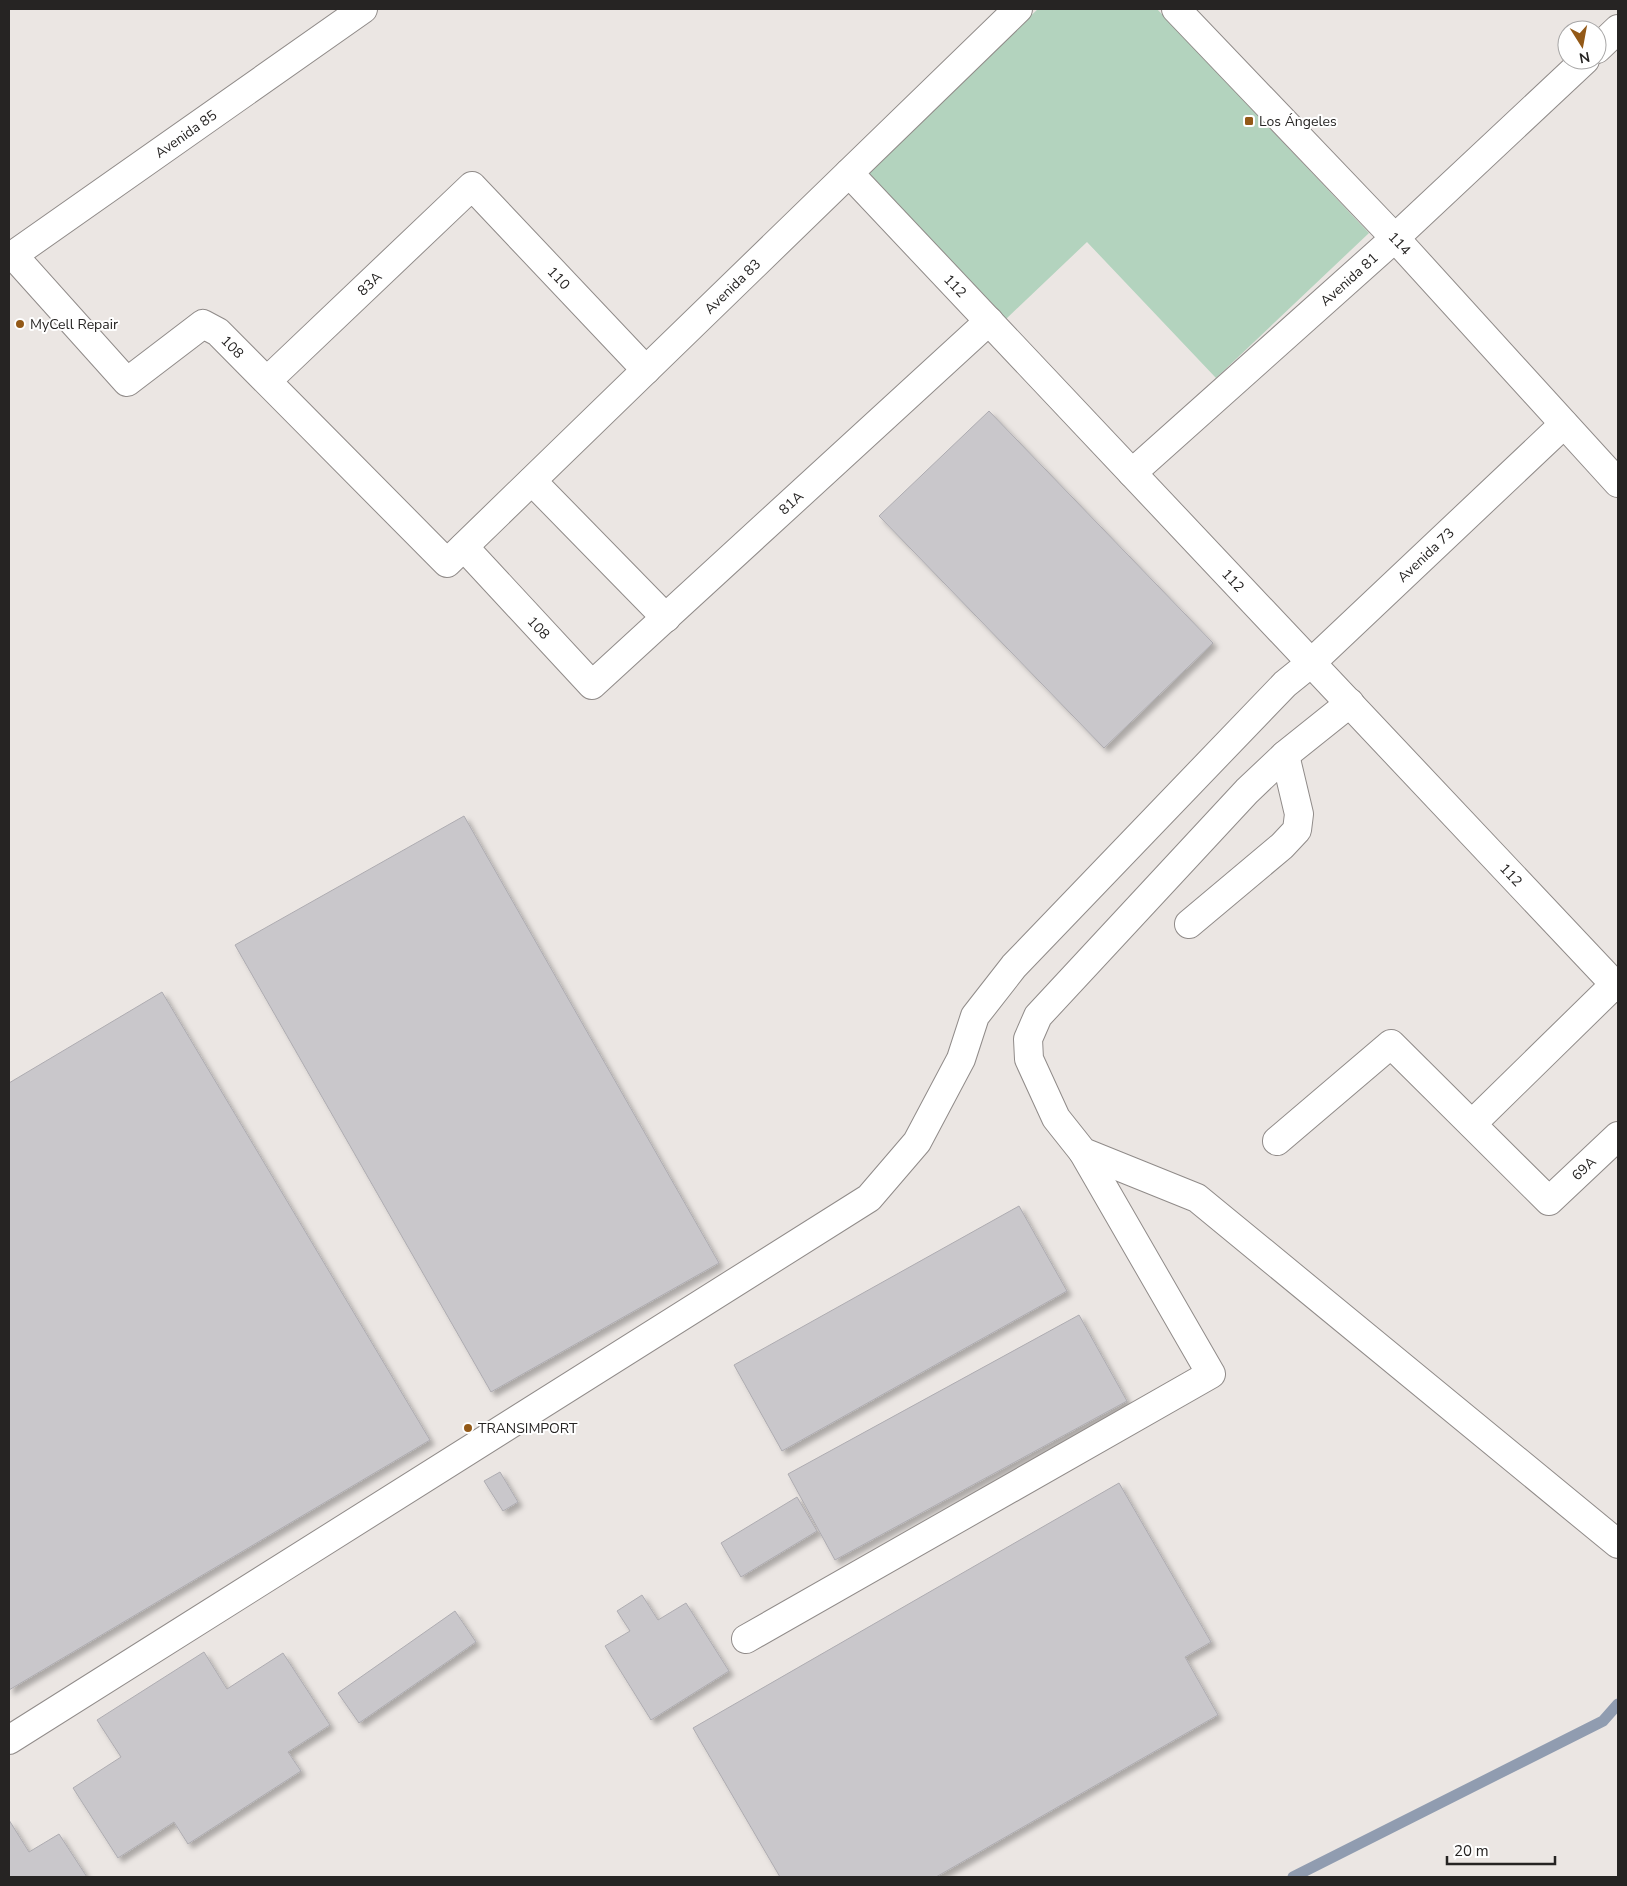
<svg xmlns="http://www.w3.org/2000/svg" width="1627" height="1886" viewBox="0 0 1627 1886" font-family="'Nunito Sans',sans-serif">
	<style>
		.green { fill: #b3d3be }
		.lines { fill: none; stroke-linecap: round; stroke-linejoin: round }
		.stream { stroke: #909cb0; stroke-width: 11 }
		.building { fill: #c9c7cb; stroke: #aeacb1; filter: url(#shadow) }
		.minor-casing { stroke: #908b89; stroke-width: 30 }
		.major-casing { stroke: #908b89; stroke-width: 30 }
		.minor { stroke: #fff; stroke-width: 28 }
		.major { stroke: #fff; stroke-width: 28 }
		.poi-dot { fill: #935917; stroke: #fff; stroke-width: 2 }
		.labels { text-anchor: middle; stroke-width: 4; stroke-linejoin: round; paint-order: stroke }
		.poi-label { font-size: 14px; fill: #262423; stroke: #fff; text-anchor: start }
		.street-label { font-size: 14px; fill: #262423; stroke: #fff }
	</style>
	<defs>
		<filter id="shadow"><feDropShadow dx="4.5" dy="4.5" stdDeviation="2.5" flood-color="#0004"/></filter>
	</defs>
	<rect width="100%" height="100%" fill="#ebe6e3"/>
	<polygon class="green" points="1038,9 1157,9 1369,233 1216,378 1087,242 1006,319 865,171"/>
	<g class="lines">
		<polyline class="stream" points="1293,1877 1603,1721 1618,1704"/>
	</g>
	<g class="building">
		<polygon points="989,411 1213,643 1104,748 879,516"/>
		<polygon points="464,816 719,1263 491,1392 235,945"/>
		<polygon points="162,992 430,1440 9,1690 9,1083"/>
		<polygon points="1019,1206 1067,1291 782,1451 734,1365"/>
		<polygon points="1079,1315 1127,1401 835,1560 788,1474"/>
		<polygon points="500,1472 518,1502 503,1511 484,1481"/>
		<polygon points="1119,1483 1211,1642 1185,1657 1218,1715 936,1877 780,1877 693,1728"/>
		<polygon points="797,1497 817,1531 741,1577 721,1543"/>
		<polygon points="642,1595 658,1620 686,1603 729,1671 651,1720 605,1646 630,1631 617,1611"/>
		<polygon points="455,1611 476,1642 359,1723 338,1693"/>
		<polygon points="204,1652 227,1689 283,1653 330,1725 288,1752 301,1771 188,1844 174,1822 118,1858 73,1788 121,1757 97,1720"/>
		<polygon points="9,1820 29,1852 59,1834 87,1877 9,1877"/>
	</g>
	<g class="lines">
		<defs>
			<g id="minor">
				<polyline points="1597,49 1618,29"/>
				<path id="s1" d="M 849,173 L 1618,988"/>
				<path id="s2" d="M 13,255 L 127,382 L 203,324 L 218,332 L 447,563 L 1018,9"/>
				<path id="s3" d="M 9,258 L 363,9"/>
				<path id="s4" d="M 268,380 L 472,186 L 646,370"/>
				<path id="s5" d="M 1132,473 L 1395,238 L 1585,60"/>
				<polyline points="532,481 666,618"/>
				<path id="s6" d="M 464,547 L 592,685 L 989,321"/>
				<polyline points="1350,703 1285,755 1247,791 1038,1016 1028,1039 1029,1059 1056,1118 1083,1152 1197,1198 1618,1544"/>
				<polyline points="1189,924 1282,846 1297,830 1299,814 1285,755"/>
				<polyline points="1472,1124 1615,984"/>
				<path id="s7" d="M 1277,1141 L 1391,1044 L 1549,1201 L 1618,1136"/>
				<polyline points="746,1639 1211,1374 1083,1152"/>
				<path id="s8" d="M 9,1740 L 869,1198 L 917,1142 L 961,1059 L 975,1016 L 1014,966 L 1285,684 L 1311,663 L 1564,424"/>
			</g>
			<g id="major">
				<path id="s9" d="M 1176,9 L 1395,238 L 1618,483"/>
			</g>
		</defs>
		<use href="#minor" class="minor-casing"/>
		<use href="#major" class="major-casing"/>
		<use href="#minor" class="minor"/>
		<use href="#major" class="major"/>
	</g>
	<g class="poi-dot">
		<rect x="1244" y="116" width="10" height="10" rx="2.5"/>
		<circle cx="20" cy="324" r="5"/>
		<circle cx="468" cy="1428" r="5"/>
	</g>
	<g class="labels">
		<g class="poi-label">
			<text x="1259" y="126">Los Ángeles</text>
			<text x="30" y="329">MyCell Repair</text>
			<text x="478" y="1433">TRANSIMPORT</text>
		</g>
		<g class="street-label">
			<text dy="5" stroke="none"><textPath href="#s3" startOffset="216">Avenida 85</textPath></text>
			<text dy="5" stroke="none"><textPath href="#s9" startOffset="324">114</textPath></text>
			<text dy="5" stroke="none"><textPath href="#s4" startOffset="408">110</textPath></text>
			<text dy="5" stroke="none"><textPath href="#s5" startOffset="291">Avenida 81</textPath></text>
			<text dy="5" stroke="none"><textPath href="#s4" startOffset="140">83A</textPath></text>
			<text dy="5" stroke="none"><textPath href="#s2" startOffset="1006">Avenida 83</textPath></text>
			<text dy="5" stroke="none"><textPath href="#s1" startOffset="155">112</textPath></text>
			<text dy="5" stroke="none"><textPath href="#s2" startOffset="304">108</textPath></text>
			<text dy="5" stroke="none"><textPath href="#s6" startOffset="458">81A</textPath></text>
			<text dy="5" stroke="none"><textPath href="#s8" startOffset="1875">Avenida 73</textPath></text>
			<text dy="5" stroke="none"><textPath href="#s1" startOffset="560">112</textPath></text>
			<text dy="5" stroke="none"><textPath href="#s6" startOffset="110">108</textPath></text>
			<text dy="5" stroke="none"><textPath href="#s1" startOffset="965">112</textPath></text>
			<text dy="5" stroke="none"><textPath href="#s7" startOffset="420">69A</textPath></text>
		</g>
	</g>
	<rect width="1627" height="1886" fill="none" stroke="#262423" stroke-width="20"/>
	<g transform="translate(1582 45) rotate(169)"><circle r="24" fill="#ffffff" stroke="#a8a7a7"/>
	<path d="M0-4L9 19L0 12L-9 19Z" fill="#935917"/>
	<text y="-8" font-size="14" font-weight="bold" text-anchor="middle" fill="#262423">N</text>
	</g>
	<path d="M1447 1856v8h108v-8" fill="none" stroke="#262423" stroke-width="2.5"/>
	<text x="1454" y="1856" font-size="15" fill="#262423" stroke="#ffffff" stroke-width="4" paint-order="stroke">20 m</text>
</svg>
